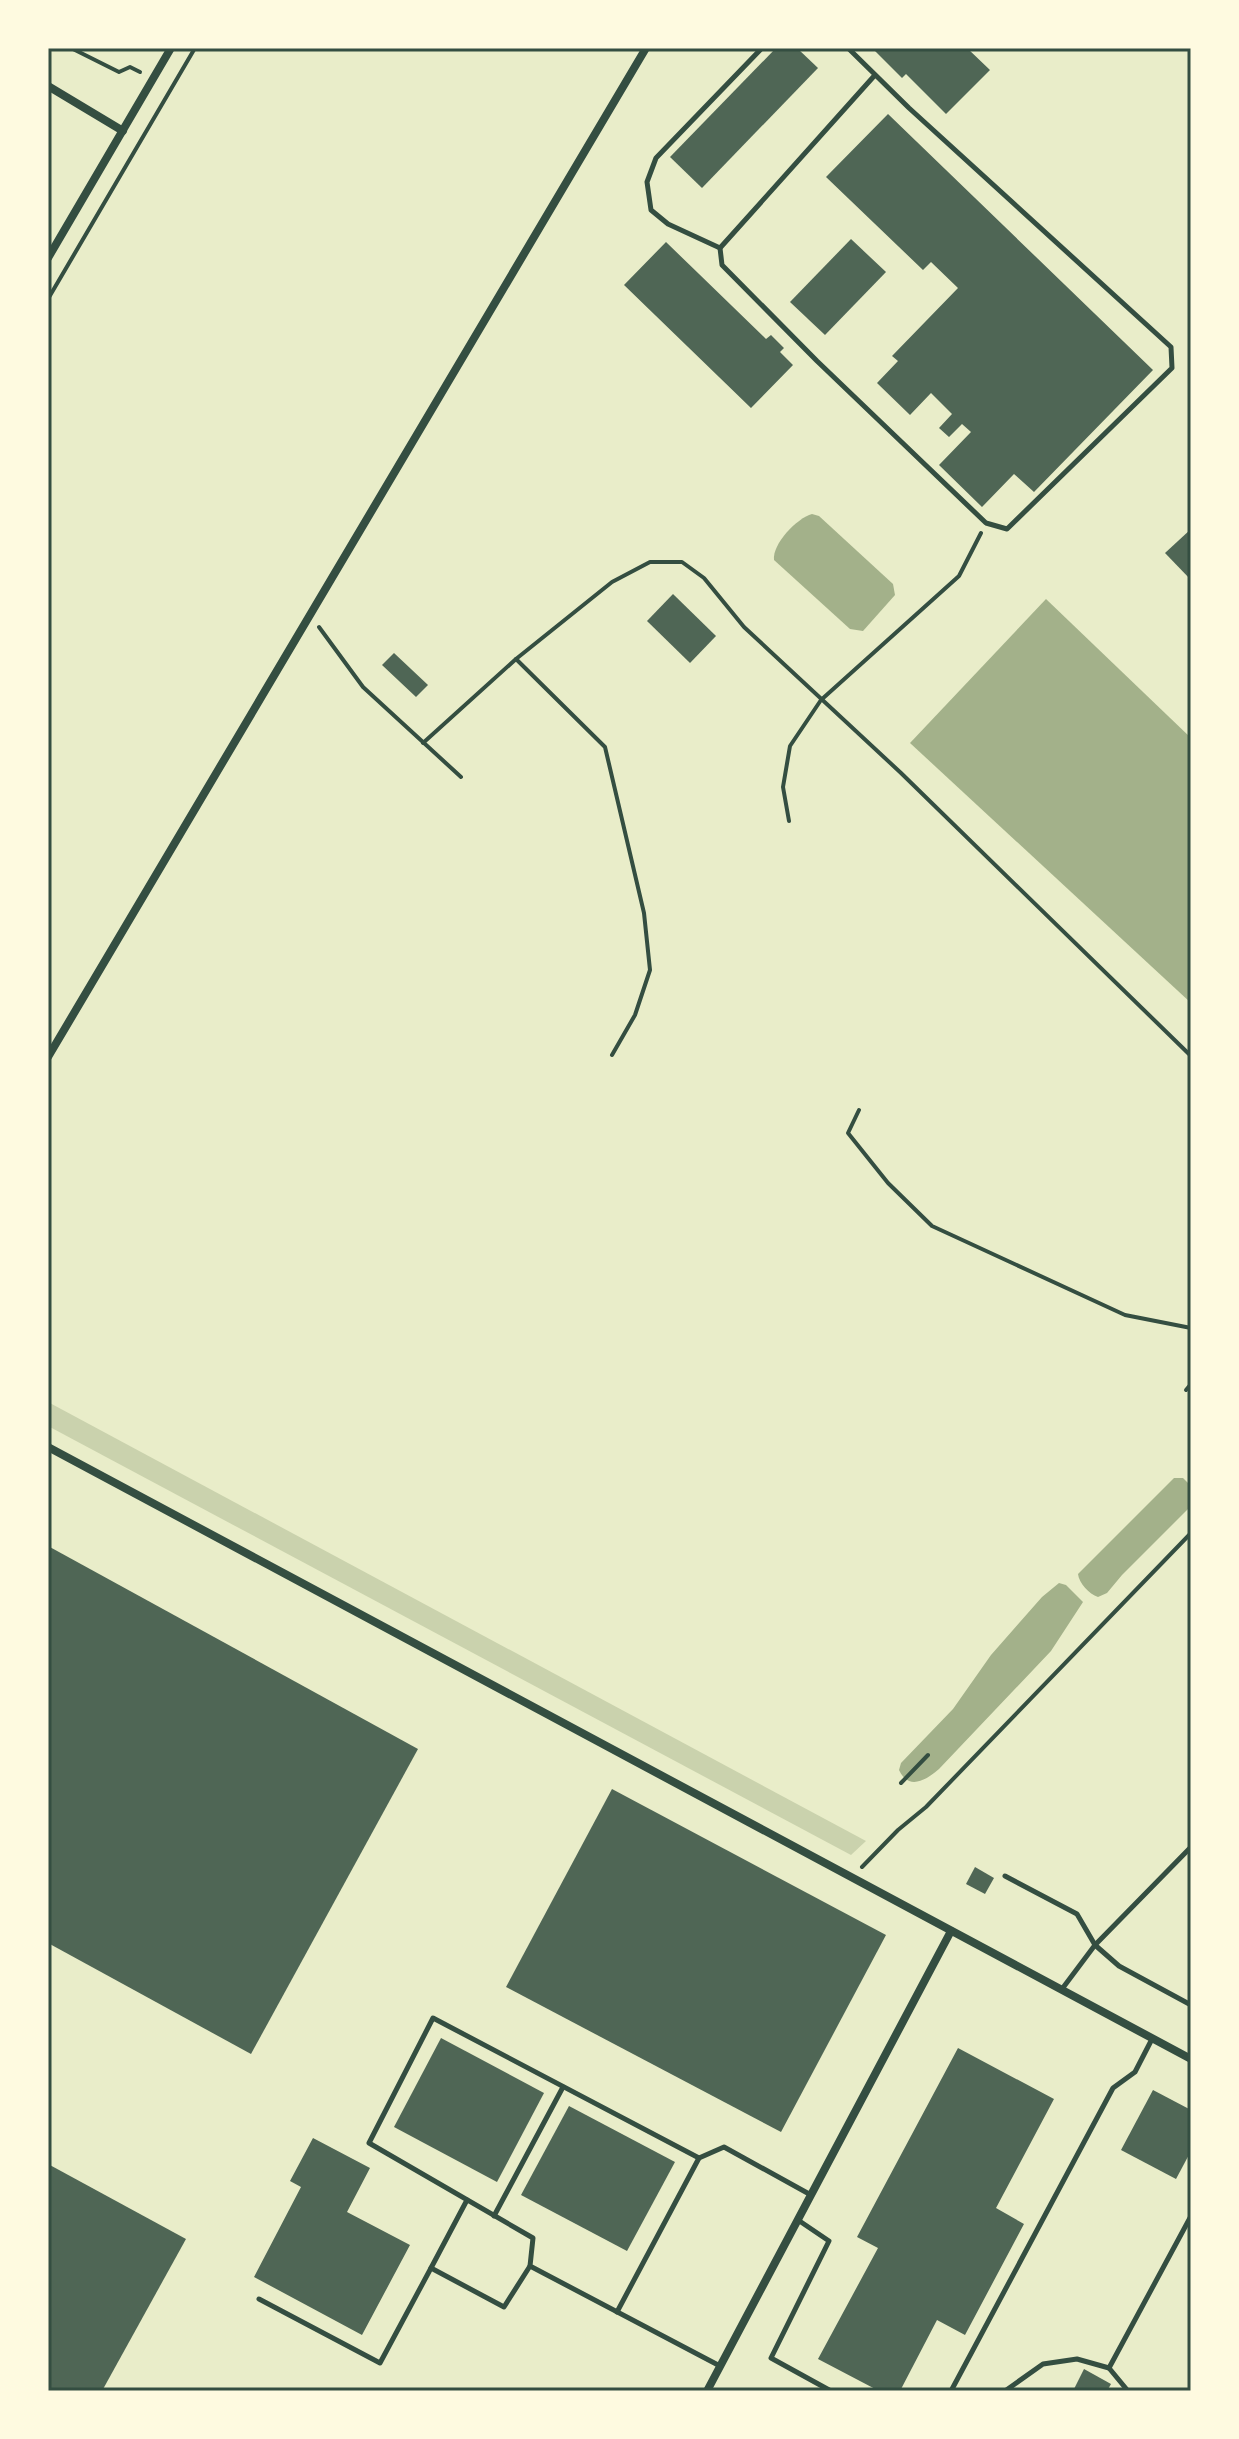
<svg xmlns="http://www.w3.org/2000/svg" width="1239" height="2439" viewBox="0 0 1239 2439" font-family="'Source Sans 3',sans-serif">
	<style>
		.green { fill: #cad2ad }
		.water { fill: #a3b18a }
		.building { fill: #4f6655 }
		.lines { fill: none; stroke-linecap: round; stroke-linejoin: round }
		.path { stroke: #344e41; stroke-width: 4 }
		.service { stroke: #344e41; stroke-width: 5 }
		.minor { stroke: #344e41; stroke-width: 8 }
		.neatline { fill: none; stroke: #344e41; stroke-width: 3 }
	</style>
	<rect width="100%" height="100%" fill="#e9edc9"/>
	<polygon class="green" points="48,1402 866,1841 851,1855 48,1426"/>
	<g class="water">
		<path d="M 812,514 L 819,516 L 893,584 L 895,595 L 863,631 L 850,629 L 774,560 C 772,544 797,518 812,514 Z"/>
		<polygon points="1046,599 1191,738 1191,1003 910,743"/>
		<path d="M 1174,1478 L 1183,1478 L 1191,1486 L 1191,1506 L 1122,1575 L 1107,1593 L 1098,1597 C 1089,1594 1079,1583 1078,1574 Z"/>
		<path d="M 1059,1583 L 1066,1585 L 1083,1602 L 1051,1651 L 939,1769 C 926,1780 909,1791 899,1770 L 901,1763 L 953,1709 L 991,1655 L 1042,1597 Z"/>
	</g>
	<g class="building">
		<polygon points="776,48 797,48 818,68 702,188 670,157"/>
		<polygon points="872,48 967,48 990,70 946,114 906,74 902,78"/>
		<polygon points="888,114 1153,370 1034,492 1014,474 982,507 939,465 971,432 962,424 949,437 939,428 952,414 931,393 910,415 877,383 898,361 892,356 958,288 931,262 923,270 826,177"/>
		<polygon points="851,239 886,272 825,335 790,302"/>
		<polygon points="666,242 766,339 771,335 784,348 780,352 793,365 751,408 624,285"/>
		<polygon points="1191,529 1191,580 1165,553"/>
		<polygon points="673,594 716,636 690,663 647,621"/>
		<polygon points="394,653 428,685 416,697 382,665"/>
		<polygon points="48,1546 418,1749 251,2054 48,1943"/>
		<polygon points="612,1789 886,1935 781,2132 506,1987"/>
		<polygon points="975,1867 994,1878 985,1894 966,1884"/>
		<polygon points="441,2038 544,2093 497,2182 394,2127"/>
		<polygon points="958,2048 1054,2099 996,2208 1024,2224 965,2335 937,2320 900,2391 879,2391 818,2359 878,2248 857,2237"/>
		<polygon points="1153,2090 1191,2110 1191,2151 1176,2179 1121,2150"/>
		<polygon points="569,2106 675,2162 627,2251 521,2195"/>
		<polygon points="313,2138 370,2168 347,2212 410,2245 362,2335 254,2277 301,2187 290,2181"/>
		<polygon points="48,2164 186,2239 102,2391 48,2391"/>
		<polygon points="1084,2369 1111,2384 1107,2391 1073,2391"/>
	</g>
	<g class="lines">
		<g class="path">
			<polyline points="71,48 119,72 130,67 140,72"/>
			<polyline points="48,299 195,48"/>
			<polyline points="319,627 363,687 461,777"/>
			<polyline points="516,659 605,747 644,913 650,970 635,1015 612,1055"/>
			<polyline points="423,743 516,659 612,582 650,562 682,562 704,578 744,627 901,773 1191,1056"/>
			<polyline points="789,821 783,787 790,746 821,700 959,576 981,533"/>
			<polyline points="859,1110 848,1133 888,1183 932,1226 1125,1315 1191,1328"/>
			<polyline points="1186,1390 1191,1384"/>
			<polyline points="901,1783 928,1755"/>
			<polyline points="862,1867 898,1830 926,1807 1191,1533"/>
		</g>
		<g class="service">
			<polyline points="848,48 909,108 1171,347 1172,368 1007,529 986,523 817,361 722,265 720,248 875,75"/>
			<polyline points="720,248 668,224 651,210 647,182 656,158 762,48"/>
			<polyline points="1005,1876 1077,1914 1095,1945 1119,1966 1191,2005"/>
			<polyline points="1062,1989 1095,1945 1191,1847"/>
			<polyline points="699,2158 433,2018 369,2143 533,2238 530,2266 720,2366"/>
			<polyline points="494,2216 563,2087"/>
			<polyline points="798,2220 829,2241 771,2358 831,2391"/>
			<polyline points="431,2268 467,2200"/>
			<polyline points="259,2299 380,2363 431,2268 504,2307 530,2266"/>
			<polyline points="617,2312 699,2158 724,2147 811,2195"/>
			<polyline points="951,2391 1113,2088 1135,2072 1152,2039"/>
			<polyline points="1005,2391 1043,2364 1077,2359 1109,2368"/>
			<polyline points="1128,2391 1109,2368 1191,2216"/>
		</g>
		<g class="minor">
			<polyline points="48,86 123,131"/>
			<polyline points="48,258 171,48"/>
			<polyline points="48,1057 646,48"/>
			<polyline points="48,1447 1191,2059"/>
			<polyline points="707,2391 951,1931"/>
		</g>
	</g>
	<rect width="1239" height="2439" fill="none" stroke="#fefae0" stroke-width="100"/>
	<rect x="50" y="50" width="1139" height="2339" class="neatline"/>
</svg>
